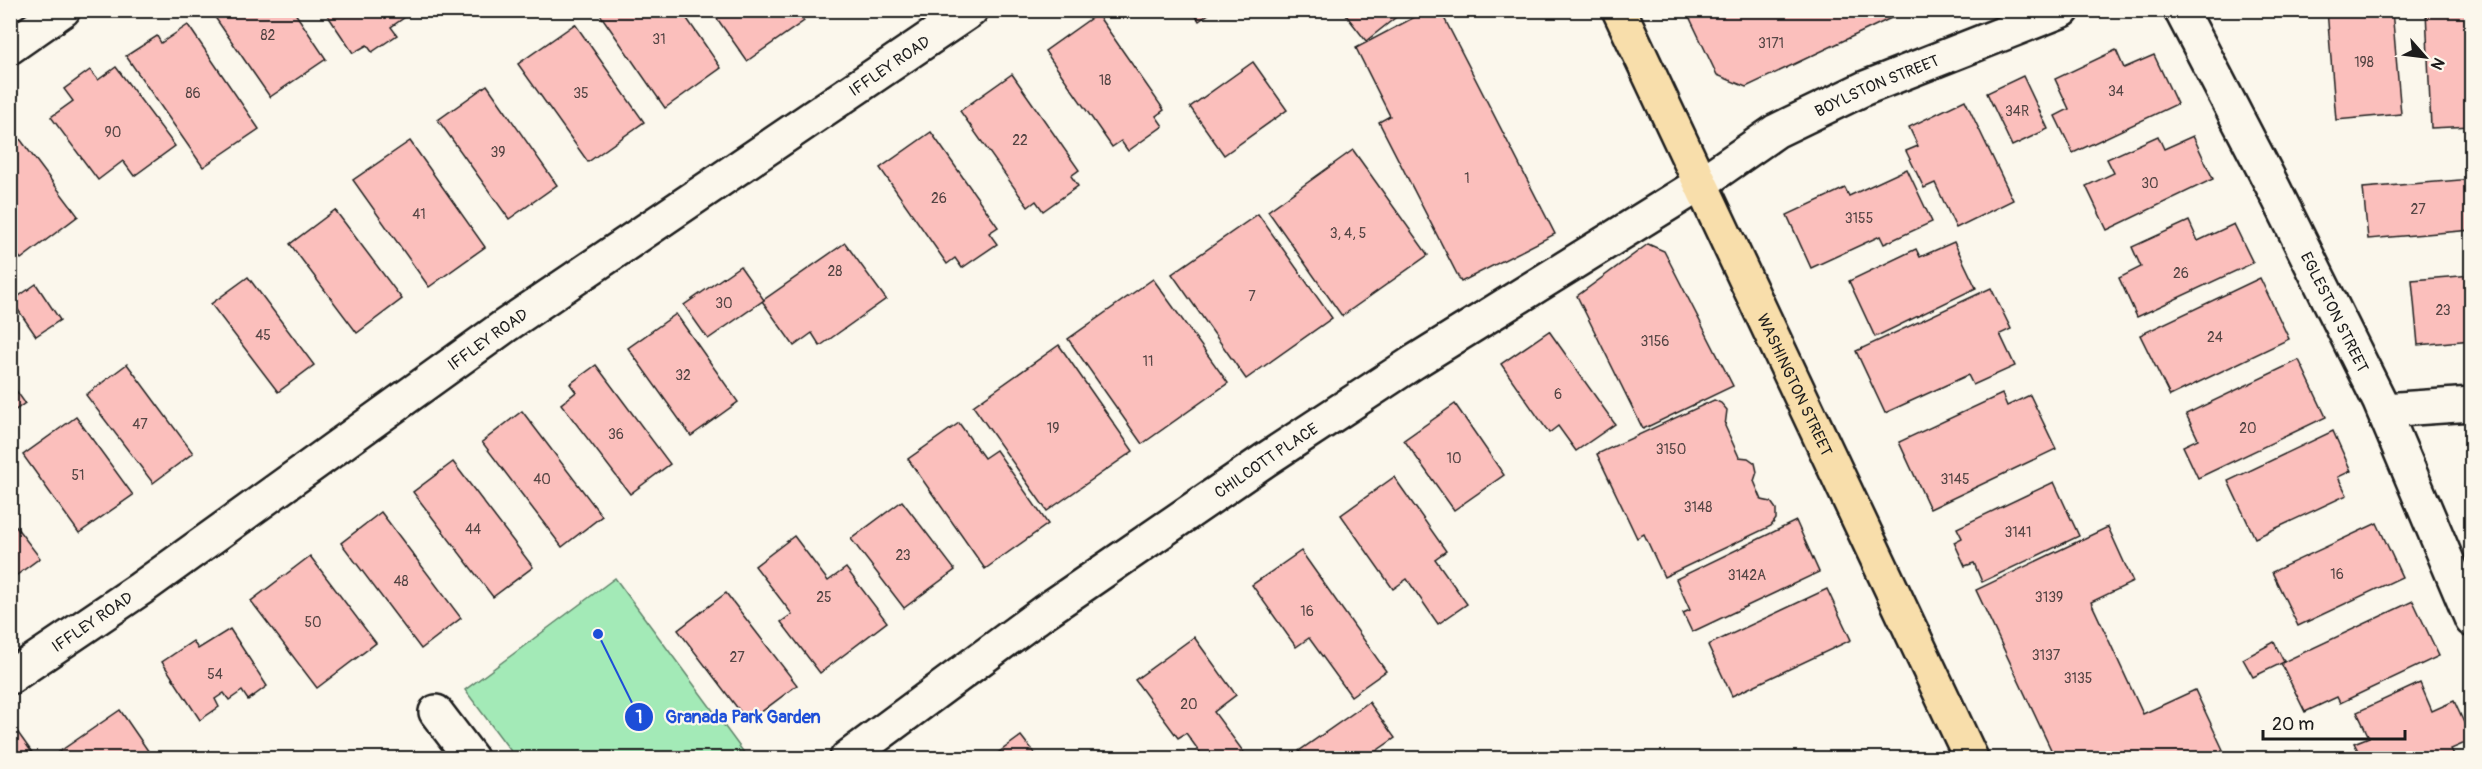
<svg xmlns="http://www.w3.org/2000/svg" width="2482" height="769" viewBox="0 0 2482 769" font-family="Pangolin,sans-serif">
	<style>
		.green { fill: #a3eab7; stroke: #60836a; stroke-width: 1.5 }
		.building { fill: #fbbfbc; stroke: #1c1c1c; stroke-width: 1.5 }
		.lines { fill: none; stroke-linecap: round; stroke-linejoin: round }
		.minor-casing { stroke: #1c1c1c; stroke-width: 38 }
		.major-casing { stroke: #1c1c1c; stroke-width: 38 }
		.minor { stroke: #fbf7ec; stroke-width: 33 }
		.major { stroke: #f8deab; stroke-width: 33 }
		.labels { text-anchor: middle; stroke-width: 4.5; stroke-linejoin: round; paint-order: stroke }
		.number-label { font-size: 14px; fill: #544544 }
		.street-label { font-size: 16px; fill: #1c1c1c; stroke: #fbf7ec }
		.leader { fill: none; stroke: #1d4ed8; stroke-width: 2 }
		.callout-dot { fill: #1d4ed8; stroke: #fbf7ec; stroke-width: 2 }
		.mark-label { font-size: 18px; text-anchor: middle; font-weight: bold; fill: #fff }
		.callout-label { font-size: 18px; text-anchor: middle; font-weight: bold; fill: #1d4ed8; stroke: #fbf7ec; stroke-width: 4.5; stroke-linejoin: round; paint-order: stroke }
	</style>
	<rect width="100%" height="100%" fill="#fbf7ec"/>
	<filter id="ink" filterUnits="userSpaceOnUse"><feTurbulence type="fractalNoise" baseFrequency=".0167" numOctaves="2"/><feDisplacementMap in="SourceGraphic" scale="12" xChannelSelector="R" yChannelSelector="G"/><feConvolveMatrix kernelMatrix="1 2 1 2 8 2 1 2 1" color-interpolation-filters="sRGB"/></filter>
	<g filter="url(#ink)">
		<polygon class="green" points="615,578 748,758 516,758 465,690"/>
		<g class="building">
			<polygon points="210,10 293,10 326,59 270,97"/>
			<polygon points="324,10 405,10 408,15 391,27 397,35 372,52 367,45 353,53"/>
			<polygon points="597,10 681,10 721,68 665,108"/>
			<polygon points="711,10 796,10 804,21 747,61"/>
			<polygon points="1192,10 1214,10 1199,21"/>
			<polygon points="1342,10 1405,10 1366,41"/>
			<polygon points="1428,10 1440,10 1555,234 1461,282 1379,122 1390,116 1356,48"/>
			<polygon points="1686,10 1908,10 1746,87 1717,75"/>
			<polygon points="2327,10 2392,10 2401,114 2336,120"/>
			<polygon points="2426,10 2472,10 2472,126 2431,128"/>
			<polygon points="1097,14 1164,110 1156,116 1163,126 1128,151 1121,141 1112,147 1045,51"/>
			<polygon points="575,24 644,122 588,162 518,64"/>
			<polygon points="188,25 259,129 203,167 126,56 157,36 161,43"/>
			<polygon points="2116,50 2124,68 2154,55 2177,104 2073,153 2055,116 2069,109 2055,79"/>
			<polygon points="1253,62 1287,110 1224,155 1190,107"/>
			<polygon points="116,67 175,146 134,176 123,161 98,180 51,117 73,101 64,89 90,70 98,80"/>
			<polygon points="1012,74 1079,170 1071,176 1078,186 1043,211 1036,201 1028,207 960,111"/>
			<polygon points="2023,76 2048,129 2012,146 1987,93"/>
			<polygon points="487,85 557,185 509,219 438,120"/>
			<polygon points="1965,100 2013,200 1956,228 1935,183 1924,188 1906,151 1918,146 1909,127"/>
			<polygon points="931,132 998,227 989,233 997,244 962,268 955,258 947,264 880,168"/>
			<polygon points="2158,136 2164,149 2193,136 2213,179 2107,230 2086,186 2114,173 2107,159"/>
			<polygon points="20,139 78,216 21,259 10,246 10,146"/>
			<polygon points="410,141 485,247 429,287 353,180"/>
			<polygon points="1353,150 1428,255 1342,316 1268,211"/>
			<polygon points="1907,169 1932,222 1884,244 1880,236 1811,268 1787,215 1845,188 1849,196"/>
			<polygon points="2472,179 2472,230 2368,239 2363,188"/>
			<polygon points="335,210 402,299 357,333 290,244"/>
			<polygon points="1258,214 1332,318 1246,379 1172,274"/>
			<polygon points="2189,221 2198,241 2234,224 2253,263 2137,317 2119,278 2141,267 2132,247"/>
			<polygon points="1954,242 1976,288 1875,337 1849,281 1916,249 1920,257"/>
			<polygon points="845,243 886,299 820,346 812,333 794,346 762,301"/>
			<polygon points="1648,244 1664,251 1733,386 1643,429 1577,296"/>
			<polygon points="740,266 764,300 708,339 684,305"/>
			<polygon points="2472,275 2472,340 2418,345 2412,280"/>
			<polygon points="248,277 314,365 278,392 211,304"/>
			<polygon points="2260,278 2289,339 2170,396 2140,335"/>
			<polygon points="1153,279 1228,383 1142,444 1068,339"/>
			<polygon points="36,284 60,320 36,336 12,301"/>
			<polygon points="1991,288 2011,329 2000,334 2015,366 1973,385 1968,375 1885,413 1856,351"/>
			<polygon points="676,314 738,402 691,436 628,348"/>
			<polygon points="1549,331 1615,424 1576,451 1558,426 1549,433 1501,364"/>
			<polygon points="1059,345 1133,451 1047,511 973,406"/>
			<polygon points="2299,360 2326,417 2198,478 2183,446 2198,439 2186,414"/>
			<polygon points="127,364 193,453 153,483 86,395"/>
			<polygon points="596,365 670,464 630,494 561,404 576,392 570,384"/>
			<polygon points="10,382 25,403 10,414"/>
			<polygon points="2002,394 2007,406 2030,395 2056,449 1930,509 1899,442"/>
			<polygon points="1714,400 1721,403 1727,410 1725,426 1739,457 1748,458 1755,463 1757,472 1754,481 1762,500 1771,502 1776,509 1776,519 1771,526 1664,577 1644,534 1637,538 1597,454"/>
			<polygon points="1455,404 1504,475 1454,510 1404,440"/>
			<polygon points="522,411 602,516 562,547 482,442"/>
			<polygon points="76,417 133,495 79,533 23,455"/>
			<polygon points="959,423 984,458 996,450 1048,524 985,569 908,459"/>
			<polygon points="2333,431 2351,471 2338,477 2347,495 2255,538 2228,481"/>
			<polygon points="453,462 533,567 493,597 413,492"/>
			<polygon points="1394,477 1446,551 1435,559 1467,604 1438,624 1407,579 1393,589 1341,515"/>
			<polygon points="2054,482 2079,536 1982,582 1974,563 1965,566 1954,542 1962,538 1957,528"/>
			<polygon points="902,501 955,570 904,608 851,539"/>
			<polygon points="381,512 461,618 421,649 341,543"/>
			<polygon points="10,519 40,558 10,580"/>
			<polygon points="1796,521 1819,572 1692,632 1683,613 1690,610 1676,579"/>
			<polygon points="2377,523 2402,577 2298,626 2272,572"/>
			<polygon points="2108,527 2133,582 2091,602 2143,714 2195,690 2225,754 2215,758 2055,758 1976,590"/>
			<polygon points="794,536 828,581 846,568 887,622 820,673 781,622 792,614 755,566"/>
			<polygon points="1301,551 1386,671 1351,696 1309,638 1296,647 1252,585"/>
			<polygon points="310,556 376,643 317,688 251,601"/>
			<polygon points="1827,589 1851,640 1732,696 1708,645"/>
			<polygon points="726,593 797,685 748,722 678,630"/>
			<polygon points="2413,601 2439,656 2340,703 2337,697 2305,712 2281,663"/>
			<polygon points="230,629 267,686 248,700 242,691 229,700 224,693 215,699 219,707 200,720 162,662 193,641 198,649"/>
			<polygon points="1194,637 1236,695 1214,712 1248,758 1204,758 1186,733 1178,738 1135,680"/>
			<polygon points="2274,642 2284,662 2253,677 2243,659"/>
			<polygon points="2420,683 2432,711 2454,701 2472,740 2451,749 2456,758 2362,758 2354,743 2369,737 2357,712"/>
			<polygon points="1369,702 1395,738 1366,758 1305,758 1299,751"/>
			<polygon points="120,710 153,758 58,758 56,754"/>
			<polygon points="16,730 36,758 10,758 10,734"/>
			<polygon points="1021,736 1038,758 991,758"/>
		</g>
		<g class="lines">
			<defs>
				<g id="minor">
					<path id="s1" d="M 2181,10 L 2273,187 L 2380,402 L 2472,620"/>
					<polyline points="10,47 63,10"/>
					<polyline points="2384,410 2472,404"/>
					<path id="s2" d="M 10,677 L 140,589 L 505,326 L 971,10"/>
					<polyline points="436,712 471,758"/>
					<path id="s3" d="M 847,758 L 1044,612 L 1265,460 L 1414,362 L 1700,184 L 1776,131 L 1865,88 L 2063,10"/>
				</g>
				<g id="major">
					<path id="s4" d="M 1619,10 L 1971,758"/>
				</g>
			</defs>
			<use href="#minor" class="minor-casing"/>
			<use href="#major" class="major-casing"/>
			<use href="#minor" class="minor"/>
			<use href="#major" class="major"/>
		</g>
	</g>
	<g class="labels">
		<g class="number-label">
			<text x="268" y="40">82</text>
			<text x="659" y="44">31</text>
			<text x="1771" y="48">3171</text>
			<text x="2364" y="67">198</text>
			<text x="1105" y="85">18</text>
			<text x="2116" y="96">34</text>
			<text x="193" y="98">86</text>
			<text x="581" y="98">35</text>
			<text x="2017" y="116">34R</text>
			<text x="113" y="137">90</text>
			<text x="1020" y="145">22</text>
			<text x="498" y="157">39</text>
			<text x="1467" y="183">1</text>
			<text x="2150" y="188">30</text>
			<text x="939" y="203">26</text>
			<text x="2418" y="214">27</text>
			<text x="419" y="219">41</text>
			<text x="1859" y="223">3155</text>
			<text x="1348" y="238">3, 4, 5</text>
			<text x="835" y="276">28</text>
			<text x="2181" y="278">26</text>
			<text x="1252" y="301">7</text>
			<text x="724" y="308">30</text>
			<text x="2443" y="315">23</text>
			<text x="263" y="340">45</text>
			<text x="2215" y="342">24</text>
			<text x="1655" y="346">3156</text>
			<text x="1148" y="366">11</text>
			<text x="683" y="380">32</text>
			<text x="1558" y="399">6</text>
			<text x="140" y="429">47</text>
			<text x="1053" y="433">19</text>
			<text x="2248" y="433">20</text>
			<text x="616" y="439">36</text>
			<text x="1671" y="454">3150</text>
			<text x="1454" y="463">10</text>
			<text x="78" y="480">51</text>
			<text x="542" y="484">40</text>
			<text x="1955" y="484">3145</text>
			<text x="1698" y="512">3148</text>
			<text x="473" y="534">44</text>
			<text x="2018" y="537">3141</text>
			<text x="903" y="560">23</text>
			<text x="2337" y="579">16</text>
			<text x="1747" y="580">3142A</text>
			<text x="401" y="586">48</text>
			<text x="824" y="602">25</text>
			<text x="2049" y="602">3139</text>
			<text x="1307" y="616">16</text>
			<text x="313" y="627">50</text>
			<text x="2046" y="660">3137</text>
			<text x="737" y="662">27</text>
			<text x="215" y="679">54</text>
			<text x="2078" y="683">3135</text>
			<text x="1189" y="709">20</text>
		</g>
		<g class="street-label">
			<text dy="6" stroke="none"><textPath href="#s2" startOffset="1071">IFFLEY ROAD</textPath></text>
			<text dy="6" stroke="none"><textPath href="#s3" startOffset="1232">BOYLSTON STREET</textPath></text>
			<text dy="6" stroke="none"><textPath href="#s1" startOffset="339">EGLESTON STREET</textPath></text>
			<text dy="6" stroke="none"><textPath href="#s2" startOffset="585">IFFLEY ROAD</textPath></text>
			<text dy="6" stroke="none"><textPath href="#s4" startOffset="414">WASHINGTON STREET</textPath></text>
			<text dy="6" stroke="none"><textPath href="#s3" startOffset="514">CHILCOTT PLACE</textPath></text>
			<text dy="6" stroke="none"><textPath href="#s2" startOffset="99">IFFLEY ROAD</textPath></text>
		</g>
	</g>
	<path class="leader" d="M598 634L639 717"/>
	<g class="callout-dot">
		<circle cx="598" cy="634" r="6"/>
		<circle cx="639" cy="717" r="15"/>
	</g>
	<g class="mark-label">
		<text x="639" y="723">1</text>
	</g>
	<g class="callout-label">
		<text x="743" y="723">Granada Park Garden</text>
	</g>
	<rect width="2482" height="769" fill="none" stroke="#fbf7ec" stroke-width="36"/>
	<rect x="18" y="18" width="2446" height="733" fill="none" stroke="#1c1c1c" stroke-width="2" filter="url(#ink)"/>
	<g transform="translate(2425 57) rotate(118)" stroke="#fbf7ec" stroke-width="4.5" paint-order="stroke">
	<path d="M0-4.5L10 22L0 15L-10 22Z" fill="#1c1c1c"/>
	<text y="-9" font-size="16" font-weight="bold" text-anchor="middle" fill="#1c1c1c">N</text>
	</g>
	<path d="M2263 730v9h142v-9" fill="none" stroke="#1c1c1c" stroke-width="3"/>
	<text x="2272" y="730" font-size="18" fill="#1c1c1c" stroke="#fbf7ec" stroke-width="4.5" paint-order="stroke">20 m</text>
</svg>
